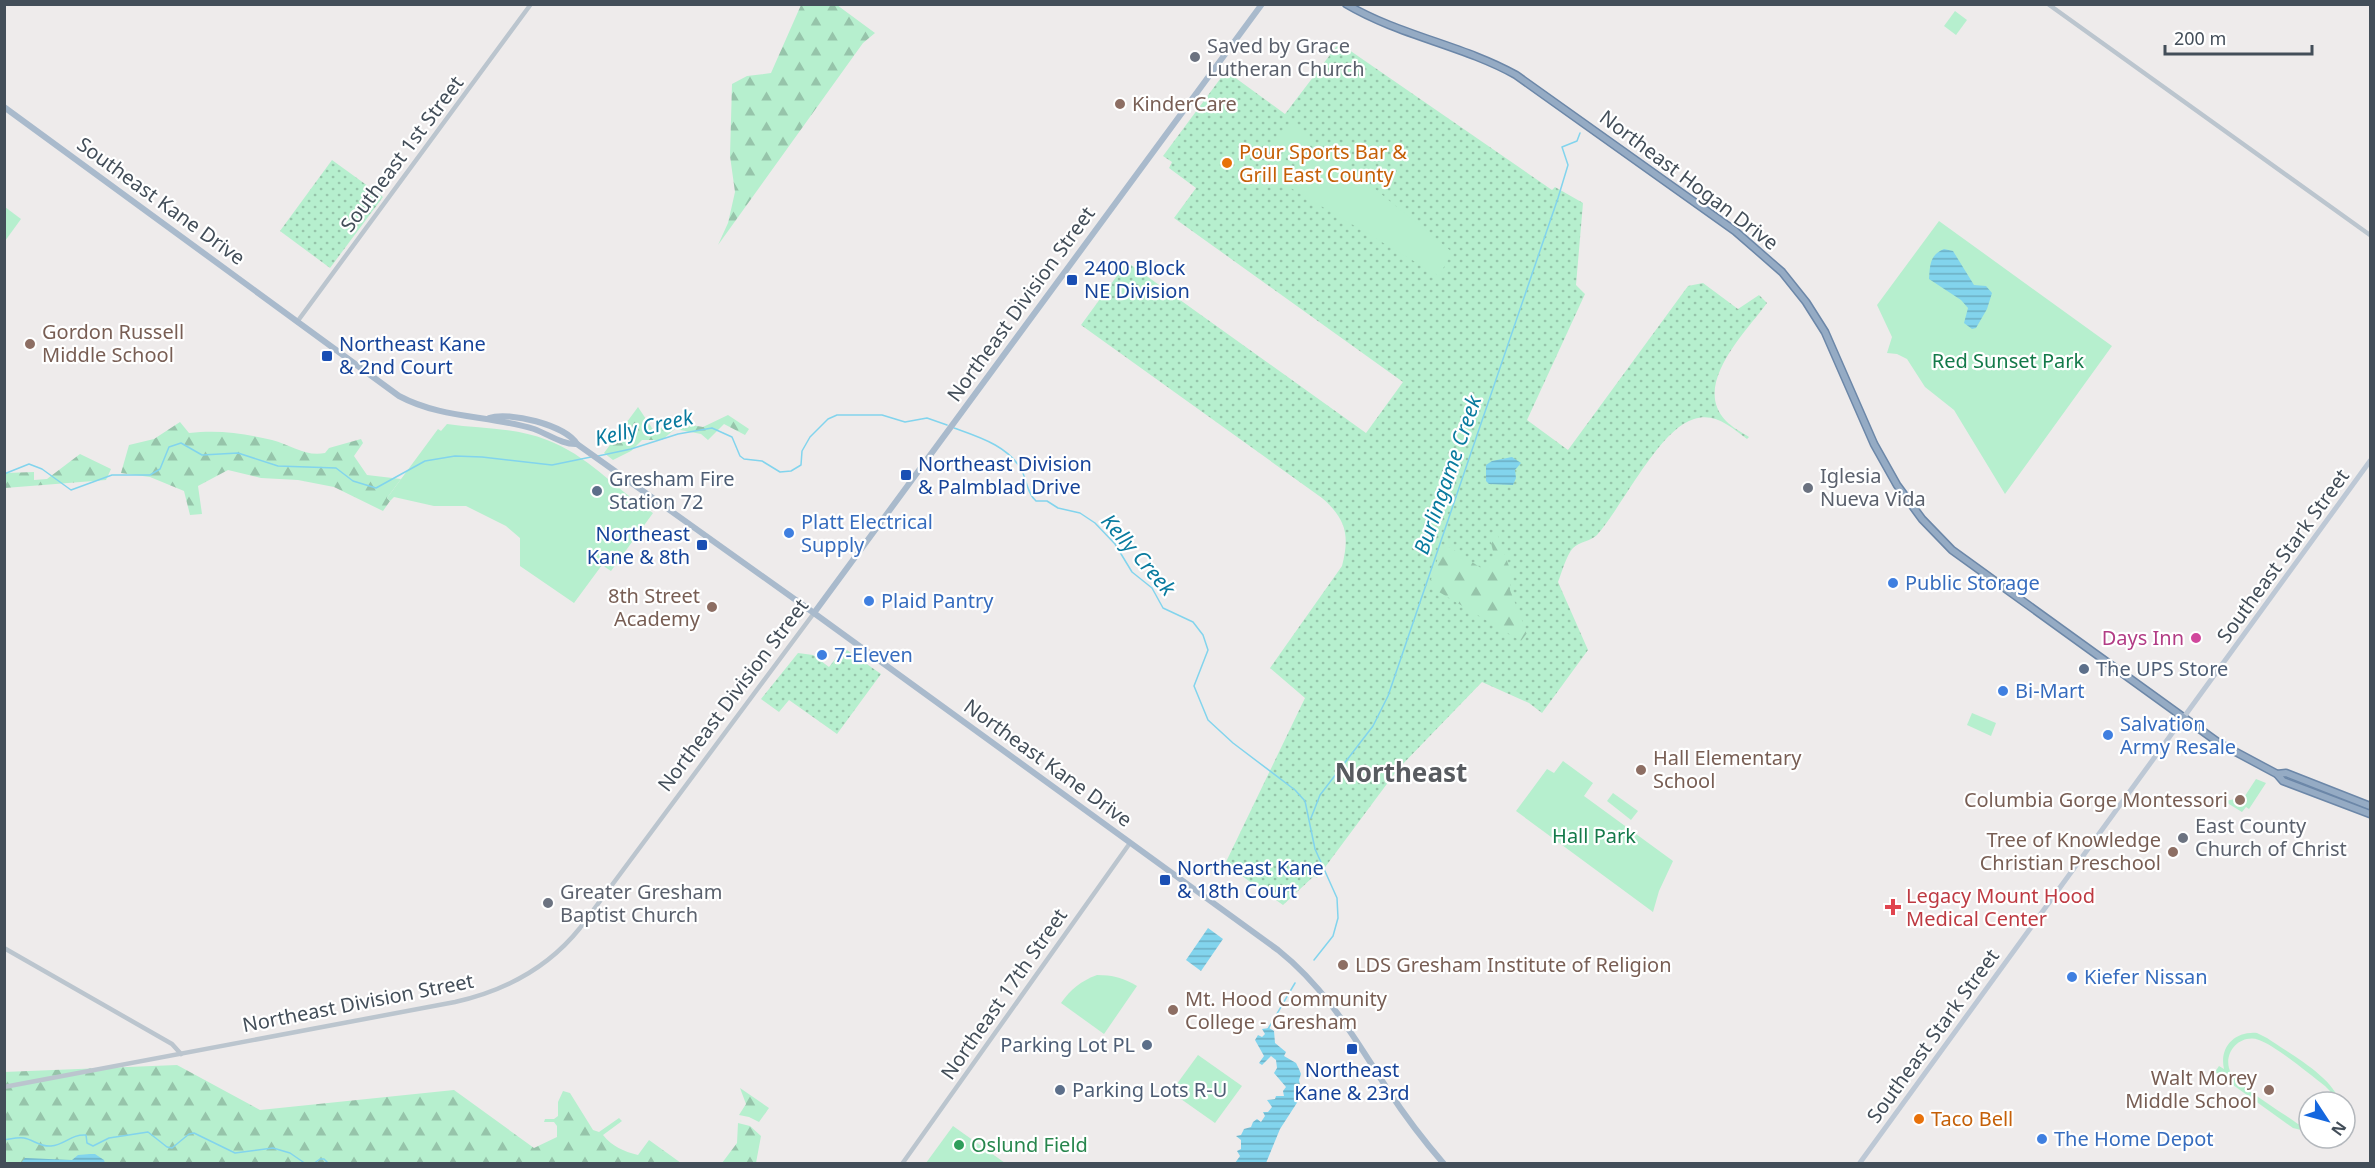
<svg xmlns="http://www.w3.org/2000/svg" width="2375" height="1168" viewBox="0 0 2375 1168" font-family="'Noto Sans',sans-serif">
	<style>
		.grass { fill: url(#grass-dots) }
		.forest { fill: url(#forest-firs) }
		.green { fill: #b6efce }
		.water { fill: url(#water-rules) }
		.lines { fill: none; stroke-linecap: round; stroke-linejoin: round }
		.stream { stroke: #82d4ed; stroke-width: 1.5 }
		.trunk-casing { stroke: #6c87a8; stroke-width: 9 }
		.tertiary { stroke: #bbc5ce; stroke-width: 4.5 }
		.secondary { stroke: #bdc8d5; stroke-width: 5 }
		.primary { stroke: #a9bacc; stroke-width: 6 }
		.trunk { stroke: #95abc4; stroke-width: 6 }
		.worship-dot { fill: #6b7280; stroke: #fff; stroke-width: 2 }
		.education-dot { fill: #8d6e63; stroke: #fff; stroke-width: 2 }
		.food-dot { fill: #e8710a; stroke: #fff; stroke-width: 2 }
		.transit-dot { fill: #1a4fb4; stroke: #fff; stroke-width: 2 }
		.service-dot { fill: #5c6f8a; stroke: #fff; stroke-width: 2 }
		.shop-dot { fill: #3f7fe0; stroke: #fff; stroke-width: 2 }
		.hotel-dot { fill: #d1479c; stroke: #fff; stroke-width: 2 }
		.health-dot { fill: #e0444e; stroke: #fff; stroke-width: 2 }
		.leisure-dot { fill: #2e9e5b; stroke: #fff; stroke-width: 2 }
		.labels { text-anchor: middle; stroke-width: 4.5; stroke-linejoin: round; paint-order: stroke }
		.worship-label { font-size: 20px; fill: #5b616d; stroke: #fff; text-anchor: start }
		.education-label { font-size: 20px; fill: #785e54; stroke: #fff; text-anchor: start }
		.food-label { font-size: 20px; fill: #c56008; stroke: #fff; text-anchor: start }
		.street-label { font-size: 20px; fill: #434e59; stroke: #fff }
		.transit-label { font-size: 20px; fill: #164399; stroke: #fff; text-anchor: start }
		.park-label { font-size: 20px; fill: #147a4a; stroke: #fff }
		.service-label { font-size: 20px; fill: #4e5e75; stroke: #fff; text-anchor: start }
		.shop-label { font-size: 20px; fill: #366cbe; stroke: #fff; text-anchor: start }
		.hotel-label { font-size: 20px; fill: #b23c85; stroke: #fff; text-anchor: end }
		.health-label { font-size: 20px; fill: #be3a42; stroke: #fff; text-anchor: start }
		.leisure-label { font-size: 20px; fill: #27864d; stroke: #fff; text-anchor: start }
		.water-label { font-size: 21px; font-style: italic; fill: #097b9f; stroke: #fff }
		.district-label { font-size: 26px; font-weight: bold; fill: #585b60; stroke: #fff }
	</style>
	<defs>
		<pattern id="grass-dots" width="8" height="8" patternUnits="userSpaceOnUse" patternTransform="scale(1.5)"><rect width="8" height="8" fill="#b6efce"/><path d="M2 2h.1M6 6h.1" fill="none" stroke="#96c4aa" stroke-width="1.8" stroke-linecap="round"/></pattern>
		<pattern id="forest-firs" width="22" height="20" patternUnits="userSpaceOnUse" patternTransform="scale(1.5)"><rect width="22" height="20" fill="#b6efce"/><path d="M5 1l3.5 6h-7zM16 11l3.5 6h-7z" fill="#96c4aa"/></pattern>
		<pattern id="water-rules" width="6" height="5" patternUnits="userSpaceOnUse" patternTransform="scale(1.5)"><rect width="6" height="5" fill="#82d4ed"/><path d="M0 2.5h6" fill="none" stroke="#6caec3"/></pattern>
	</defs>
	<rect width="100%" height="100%" fill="#eeebeb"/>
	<g class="grass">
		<path d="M 1339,43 L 1552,190 L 1555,187 L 1583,203 L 1576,285 L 1585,294 L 1527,420 L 1568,450 L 1688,286 L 1703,283 L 1738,309 L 1759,295 L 1767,303 C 1746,332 1691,385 1726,421 C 1732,427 1741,432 1749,437 L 1747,439 C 1731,427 1715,412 1694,419 C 1659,429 1622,507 1597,535 C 1591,541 1579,542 1573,548 C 1566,556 1562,572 1558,582 L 1588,650 L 1542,713 L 1529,703 L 1482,682 L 1398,769 L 1317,878 L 1314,876 L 1283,905 L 1225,864 L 1305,698 L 1270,668 L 1342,566 C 1350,535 1346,519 1322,498 L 1081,325 L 1127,262 L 1366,433 L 1403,382 L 1174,218 L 1196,188 L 1169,168 L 1172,162 L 1163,156 L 1226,71 L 1285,114 Z"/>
		<polygon points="332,160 383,197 330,268 280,231"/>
		<polygon points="844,648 881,674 837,734 789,700 779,712 761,699 798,653 813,655 829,667"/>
	</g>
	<g class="forest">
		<polygon points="801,5 837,5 875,33 863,43 718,245 728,223 735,192 730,156 732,84 747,76 771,73"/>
		<polygon points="638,407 654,431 674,422 703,427 728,415 749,429 745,435 724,424 708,440 701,434 675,429 662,440 642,440 631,451 613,460 604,453"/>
		<path d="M 180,422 L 189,433 C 219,430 242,433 272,440 C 291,445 306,457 325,453 L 329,448 L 361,439 L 363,443 L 354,456 L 367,475 L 401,479 L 387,498 L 390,501 L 383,511 L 334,487 L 298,480 L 261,478 L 228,470 L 198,486 L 202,514 L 190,515 L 184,491 L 150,477 L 121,473 L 129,445 L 154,439 Z"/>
		<polygon points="80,454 111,469 106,480 5,488 5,473 34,472 34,480 47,479"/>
		<polygon points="1497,533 1511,572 1510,590 1527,633 1521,641 1429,586 1442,545 1451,548 1484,570 1494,555 1489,535"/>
		<path d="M 177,1065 L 260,1110 L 454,1090 L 534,1148 L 557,1137 L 557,1126 L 554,1122 L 544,1122 L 545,1119 L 554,1119 L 558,1116 L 558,1102 L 563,1091 L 570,1093 L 593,1130 L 599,1132 L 619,1118 L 622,1121 L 603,1135 C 613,1147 623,1151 638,1155 L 649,1140 L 681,1163 L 5,1163 L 4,1072 Z"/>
		<polygon points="740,1088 769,1108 759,1122 749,1117 739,1115 746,1104"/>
		<polygon points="738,1123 750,1126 761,1136 756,1163 722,1163 737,1143"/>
	</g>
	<g class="green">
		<polygon points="1955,11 1967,20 1956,35 1944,26"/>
		<polygon points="1293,123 1310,139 1298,155 1276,141"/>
		<polygon points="1320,144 1452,252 1439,276 1289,187 1266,171 1276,155 1298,174"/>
		<polygon points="5,207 21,219 5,241 4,241"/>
		<polygon points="1939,221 2112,346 2005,494 1954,410 1925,387 1907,359 1897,354 1887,353 1892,337 1877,305"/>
		<path d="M 447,424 C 481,429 515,427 547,440 C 588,455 617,491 653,513 L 611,571 L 602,565 L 574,603 L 520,566 L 520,538 L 506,526 L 466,506 L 434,506 L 394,497 L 390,501 L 387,498 L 438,429 L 441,431 Z"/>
		<polygon points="1972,713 1996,723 1991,736 1967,725"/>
		<polygon points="1563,761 1593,783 1584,796 1673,861 1659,891 1653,912 1516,811 1547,769 1554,773"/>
		<polygon points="2256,779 2266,783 2249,809 2246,807 2242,812 2224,801 2236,799 2241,802"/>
		<polygon points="1613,793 1638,811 1631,820 1607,801"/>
		<path d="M 1097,975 C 1112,975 1124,978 1137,986 L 1104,1034 L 1061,1003 C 1071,989 1081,981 1097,975 Z"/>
		<path d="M 2257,1033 L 2267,1038 C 2287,1052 2335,1078 2339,1102 L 2333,1102 L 2330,1091 L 2325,1086 C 2309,1074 2276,1046 2259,1040 C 2240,1033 2221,1054 2231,1073 C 2238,1086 2283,1113 2298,1124 L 2309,1127 L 2309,1132 L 2293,1128 L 2215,1072 L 2219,1066 L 2224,1069 C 2219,1047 2235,1031 2257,1033 Z"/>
		<polygon points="1198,1055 1242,1086 1215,1123 1171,1092"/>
		<polygon points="953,1126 1005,1163 926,1163"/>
	</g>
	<g class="water">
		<path d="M 1944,249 L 1953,251 L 1974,285 L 1986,286 L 1992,293 L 1987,309 L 1976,328 L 1972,329 L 1964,323 L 1968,308 L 1961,300 L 1929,279 C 1930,264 1930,255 1944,249 Z"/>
		<polygon points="1512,457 1521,463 1515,470 1516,478 1513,485 1489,484 1486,481 1486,465 1492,461"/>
		<polygon points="1208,928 1223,939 1201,971 1186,960"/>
		<polygon points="1269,1028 1274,1031 1275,1043 1286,1052 1284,1056 1296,1063 1299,1069 1301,1074 1299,1080 1302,1095 1280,1129 1266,1163 1235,1163 1240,1156 1237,1151 1241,1149 1241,1140 1236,1136 1241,1135 1244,1129 1251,1127 1253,1122 1257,1119 1261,1122 1265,1116 1263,1112 1268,1112 1272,1107 1267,1100 1275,1099 1276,1096 1284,1096 1283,1091 1286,1087 1274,1073 1277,1068 1276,1060 1271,1056 1262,1065 1259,1063 1264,1056 1255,1040 1258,1035 1262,1037 1265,1034 1262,1029"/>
		<polygon points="90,1154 95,1154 104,1160 105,1163 21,1163 25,1158 72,1160 78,1155"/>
	</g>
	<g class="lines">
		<g class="stream">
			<path d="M 954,428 C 979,437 1009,446 1022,471 C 1027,481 1027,493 1036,501 L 1047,501 L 1058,508 L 1080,513 L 1095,523 L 1115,544 L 1132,572 L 1152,588 L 1163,608 L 1193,622 L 1203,635 L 1208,650 L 1194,686 L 1208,720 L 1233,743 L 1295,790 L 1305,801 L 1315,849 L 1337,898 L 1338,918 L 1333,936 L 1314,960"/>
			<polyline points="598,456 631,449 678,434 712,428 732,437 740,456 744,459 762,461 780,472 791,471 801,465 802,451 810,437 828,419 837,415 882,415 905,422 927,418 947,425"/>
			<polyline points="4,474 29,464 42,469 71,490 112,475 150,475 160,469 169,447 181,443 202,455 238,453 278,466 336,468 353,481 376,488 425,461 455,456 482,457 552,465 591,457"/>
			<polyline points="1311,818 1320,795 1373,726 1388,696 1558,198 1568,165 1562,147 1577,141 1580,133"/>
			<polyline points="1268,1029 1295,983"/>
			<path d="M 4,1140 C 11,1139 18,1137 24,1138 C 34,1140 40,1147 51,1146 C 65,1145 71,1134 86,1135 L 87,1143 L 93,1146 L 109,1138 L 148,1132 L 167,1147 L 172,1148 L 189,1134 L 194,1133 L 235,1153 L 273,1148 L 290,1153 L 306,1164"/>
			<polyline points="313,1164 320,1159 324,1159 329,1164"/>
			<polyline points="386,1164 424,1164"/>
		</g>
		<defs>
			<g id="trunk">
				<path d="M 1346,4 C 1400,36 1462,45 1516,75 L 1735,231 L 1782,272 L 1806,302 L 1825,332 L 1874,444 L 1897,485 L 1922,519 L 1952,550 L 2219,743 L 2277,774 L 2283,781 L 2370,814"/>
				<polyline points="2277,774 2286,773 2370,806"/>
			</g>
		</defs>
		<use href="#trunk" class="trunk-casing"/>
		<g class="tertiary">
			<polyline points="2048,4 2370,235"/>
			<polyline points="297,322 531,4"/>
			<polyline points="4,948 172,1044 181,1054"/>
			<path d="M 4,1087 L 455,1002 C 504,991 548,968 580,928 L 814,613"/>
			<polyline points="902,1164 1130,843"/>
		</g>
		<polyline class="secondary" points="1859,1164 2370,461"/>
		<g class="primary">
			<path d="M 4,107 L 399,396 C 442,419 489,415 534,429 C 548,434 563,445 577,444"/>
			<path d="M 489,418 C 509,411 565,425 577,444 L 807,608 L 1278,950 C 1327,989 1355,1039 1388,1090 C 1405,1116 1424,1141 1444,1164"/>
			<polyline points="814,613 1262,4"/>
		</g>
		<use href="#trunk" class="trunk"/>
	</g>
	<g class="worship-dot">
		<circle cx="1195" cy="57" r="6"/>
		<circle cx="1808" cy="488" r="6"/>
		<circle cx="2183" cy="838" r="6"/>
		<circle cx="548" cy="903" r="6"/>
	</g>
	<g class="education-dot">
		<circle cx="1120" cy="104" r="6"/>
		<circle cx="30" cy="344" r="6"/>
		<circle cx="712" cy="607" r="6"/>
		<circle cx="1641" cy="770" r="6"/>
		<circle cx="2240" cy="800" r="6"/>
		<circle cx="2173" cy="852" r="6"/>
		<circle cx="1343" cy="965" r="6"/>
		<circle cx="1173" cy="1010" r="6"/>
		<circle cx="2269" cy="1090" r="6"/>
	</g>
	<g class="food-dot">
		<circle cx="1227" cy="163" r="6"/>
		<circle cx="1919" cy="1119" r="6"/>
	</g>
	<g class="transit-dot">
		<rect x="1066" y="274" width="12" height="12" rx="3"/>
		<rect x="321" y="350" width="12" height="12" rx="3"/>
		<rect x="900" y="469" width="12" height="12" rx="3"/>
		<rect x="696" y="539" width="12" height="12" rx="3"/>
		<rect x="1159" y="874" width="12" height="12" rx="3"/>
		<rect x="1346" y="1043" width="12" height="12" rx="3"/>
	</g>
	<g class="service-dot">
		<circle cx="597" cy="491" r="6"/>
		<circle cx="2084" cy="669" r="6"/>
		<circle cx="1147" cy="1045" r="6"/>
		<circle cx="1060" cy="1090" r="6"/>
	</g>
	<g class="shop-dot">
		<circle cx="789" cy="533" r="6"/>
		<circle cx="1893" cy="583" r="6"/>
		<circle cx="869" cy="601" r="6"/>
		<circle cx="822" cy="655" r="6"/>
		<circle cx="2003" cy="691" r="6"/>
		<circle cx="2108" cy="735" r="6"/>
		<circle cx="2072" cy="977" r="6"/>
		<circle cx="2042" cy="1139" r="6"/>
	</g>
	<circle class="hotel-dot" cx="2196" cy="638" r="6"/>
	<path class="health-dot" d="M1890 898h6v6h6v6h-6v6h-6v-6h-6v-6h6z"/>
	<circle class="leisure-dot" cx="959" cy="1145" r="6"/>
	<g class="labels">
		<g class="worship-label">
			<text x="1207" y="53">Saved by Grace<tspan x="1207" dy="23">Lutheran Church</tspan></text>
			<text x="1820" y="483">Iglesia<tspan x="1820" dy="23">Nueva Vida</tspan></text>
			<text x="2195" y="833">East County<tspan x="2195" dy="23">Church of Christ</tspan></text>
			<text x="560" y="899">Greater Gresham<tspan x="560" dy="23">Baptist Church</tspan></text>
		</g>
		<g class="education-label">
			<text x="1132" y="111">KinderCare</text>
			<text x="42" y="339">Gordon Russell<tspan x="42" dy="23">Middle School</tspan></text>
			<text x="700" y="603" text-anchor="end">8th Street<tspan x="700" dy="23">Academy</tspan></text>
			<text x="1653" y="765">Hall Elementary<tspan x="1653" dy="23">School</tspan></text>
			<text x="2228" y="807" text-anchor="end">Columbia Gorge Montessori</text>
			<text x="2161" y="847" text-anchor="end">Tree of Knowledge<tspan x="2161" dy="23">Christian Preschool</tspan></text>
			<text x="1355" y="972">LDS Gresham Institute of Religion</text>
			<text x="1185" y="1006">Mt. Hood Community<tspan x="1185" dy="23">College - Gresham</tspan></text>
			<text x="2257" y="1085" text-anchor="end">Walt Morey<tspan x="2257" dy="23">Middle School</tspan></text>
		</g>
		<g class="food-label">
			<text x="1239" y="159">Pour Sports Bar &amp;<tspan x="1239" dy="23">Grill East County</tspan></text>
			<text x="1931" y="1126">Taco Bell</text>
		</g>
		<g class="street-label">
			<text transform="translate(402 154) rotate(-53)" y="7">Southeast 1st Street</text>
			<text transform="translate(1689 180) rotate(37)" y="7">Northeast Hogan Drive</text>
			<text transform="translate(161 201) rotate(36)" y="7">Southeast Kane Drive</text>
			<text transform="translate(1021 304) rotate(-54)" y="7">Northeast Division Street</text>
			<text transform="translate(2283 556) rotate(-54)" y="7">Southeast Stark Street</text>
			<text transform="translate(733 695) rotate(-53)" y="7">Northeast Division Street</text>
			<text transform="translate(1048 763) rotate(36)" y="7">Northeast Kane Drive</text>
			<text transform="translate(1004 994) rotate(-55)" y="7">Northeast 17th Street</text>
			<text transform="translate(358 1003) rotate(-11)" y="7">Northeast Division Street</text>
			<text transform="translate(1933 1036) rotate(-54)" y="7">Southeast Stark Street</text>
		</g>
		<g class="transit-label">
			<text x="1084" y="275">2400 Block<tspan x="1084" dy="23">NE Division</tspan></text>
			<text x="339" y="351">Northeast Kane<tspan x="339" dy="23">&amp; 2nd Court</tspan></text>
			<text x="918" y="471">Northeast Division<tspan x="918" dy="23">&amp; Palmblad Drive</tspan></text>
			<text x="690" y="541" text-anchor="end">Northeast<tspan x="690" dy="23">Kane &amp; 8th</tspan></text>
			<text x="1177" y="875">Northeast Kane<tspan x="1177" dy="23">&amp; 18th Court</tspan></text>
			<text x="1352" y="1077" text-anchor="middle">Northeast<tspan x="1352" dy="23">Kane &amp; 23rd</tspan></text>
		</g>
		<g class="park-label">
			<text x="2008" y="368">Red Sunset Park</text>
			<text x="1594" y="843">Hall Park</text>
		</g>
		<g class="service-label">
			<text x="609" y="486">Gresham Fire<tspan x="609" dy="23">Station 72</tspan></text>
			<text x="2096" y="676">The UPS Store</text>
			<text x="1135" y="1052" text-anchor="end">Parking Lot PL</text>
			<text x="1072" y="1097">Parking Lots R-U</text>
		</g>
		<g class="shop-label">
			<text x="801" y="529">Platt Electrical<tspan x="801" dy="23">Supply</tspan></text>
			<text x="1905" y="590">Public Storage</text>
			<text x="881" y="608">Plaid Pantry</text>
			<text x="834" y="662">7-Eleven</text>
			<text x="2015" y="698">Bi-Mart</text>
			<text x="2120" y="731">Salvation<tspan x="2120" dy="23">Army Resale</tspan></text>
			<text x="2084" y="984">Kiefer Nissan</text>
			<text x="2054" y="1146">The Home Depot</text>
		</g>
		<g class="hotel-label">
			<text x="2184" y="645">Days Inn</text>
		</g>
		<g class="health-label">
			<text x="1906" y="903">Legacy Mount Hood<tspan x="1906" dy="23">Medical Center</tspan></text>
		</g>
		<g class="leisure-label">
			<text x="971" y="1152">Oslund Field</text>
		</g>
		<g class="water-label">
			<text transform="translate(644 428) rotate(-13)" y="7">Kelly Creek</text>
			<text transform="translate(1448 475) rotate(-71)" y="7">Burlingame Creek</text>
			<text transform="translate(1138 555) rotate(49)" y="7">Kelly Creek</text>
		</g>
		<g class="district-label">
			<text x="1401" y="782">Northeast</text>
		</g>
	</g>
	<rect width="2375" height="1168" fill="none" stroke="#434e59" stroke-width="12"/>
	<g transform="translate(2327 1120) rotate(126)"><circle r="28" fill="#ffffff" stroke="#b4b8bd" stroke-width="1.5"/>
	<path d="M0-4.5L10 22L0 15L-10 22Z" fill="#1567de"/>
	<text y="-9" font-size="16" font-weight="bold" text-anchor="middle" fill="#434e59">N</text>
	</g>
	<path d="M2165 45v9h147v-9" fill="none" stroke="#434e59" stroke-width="3"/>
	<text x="2174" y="45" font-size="18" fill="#434e59" stroke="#ffffff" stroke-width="4.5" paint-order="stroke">200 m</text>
</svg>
